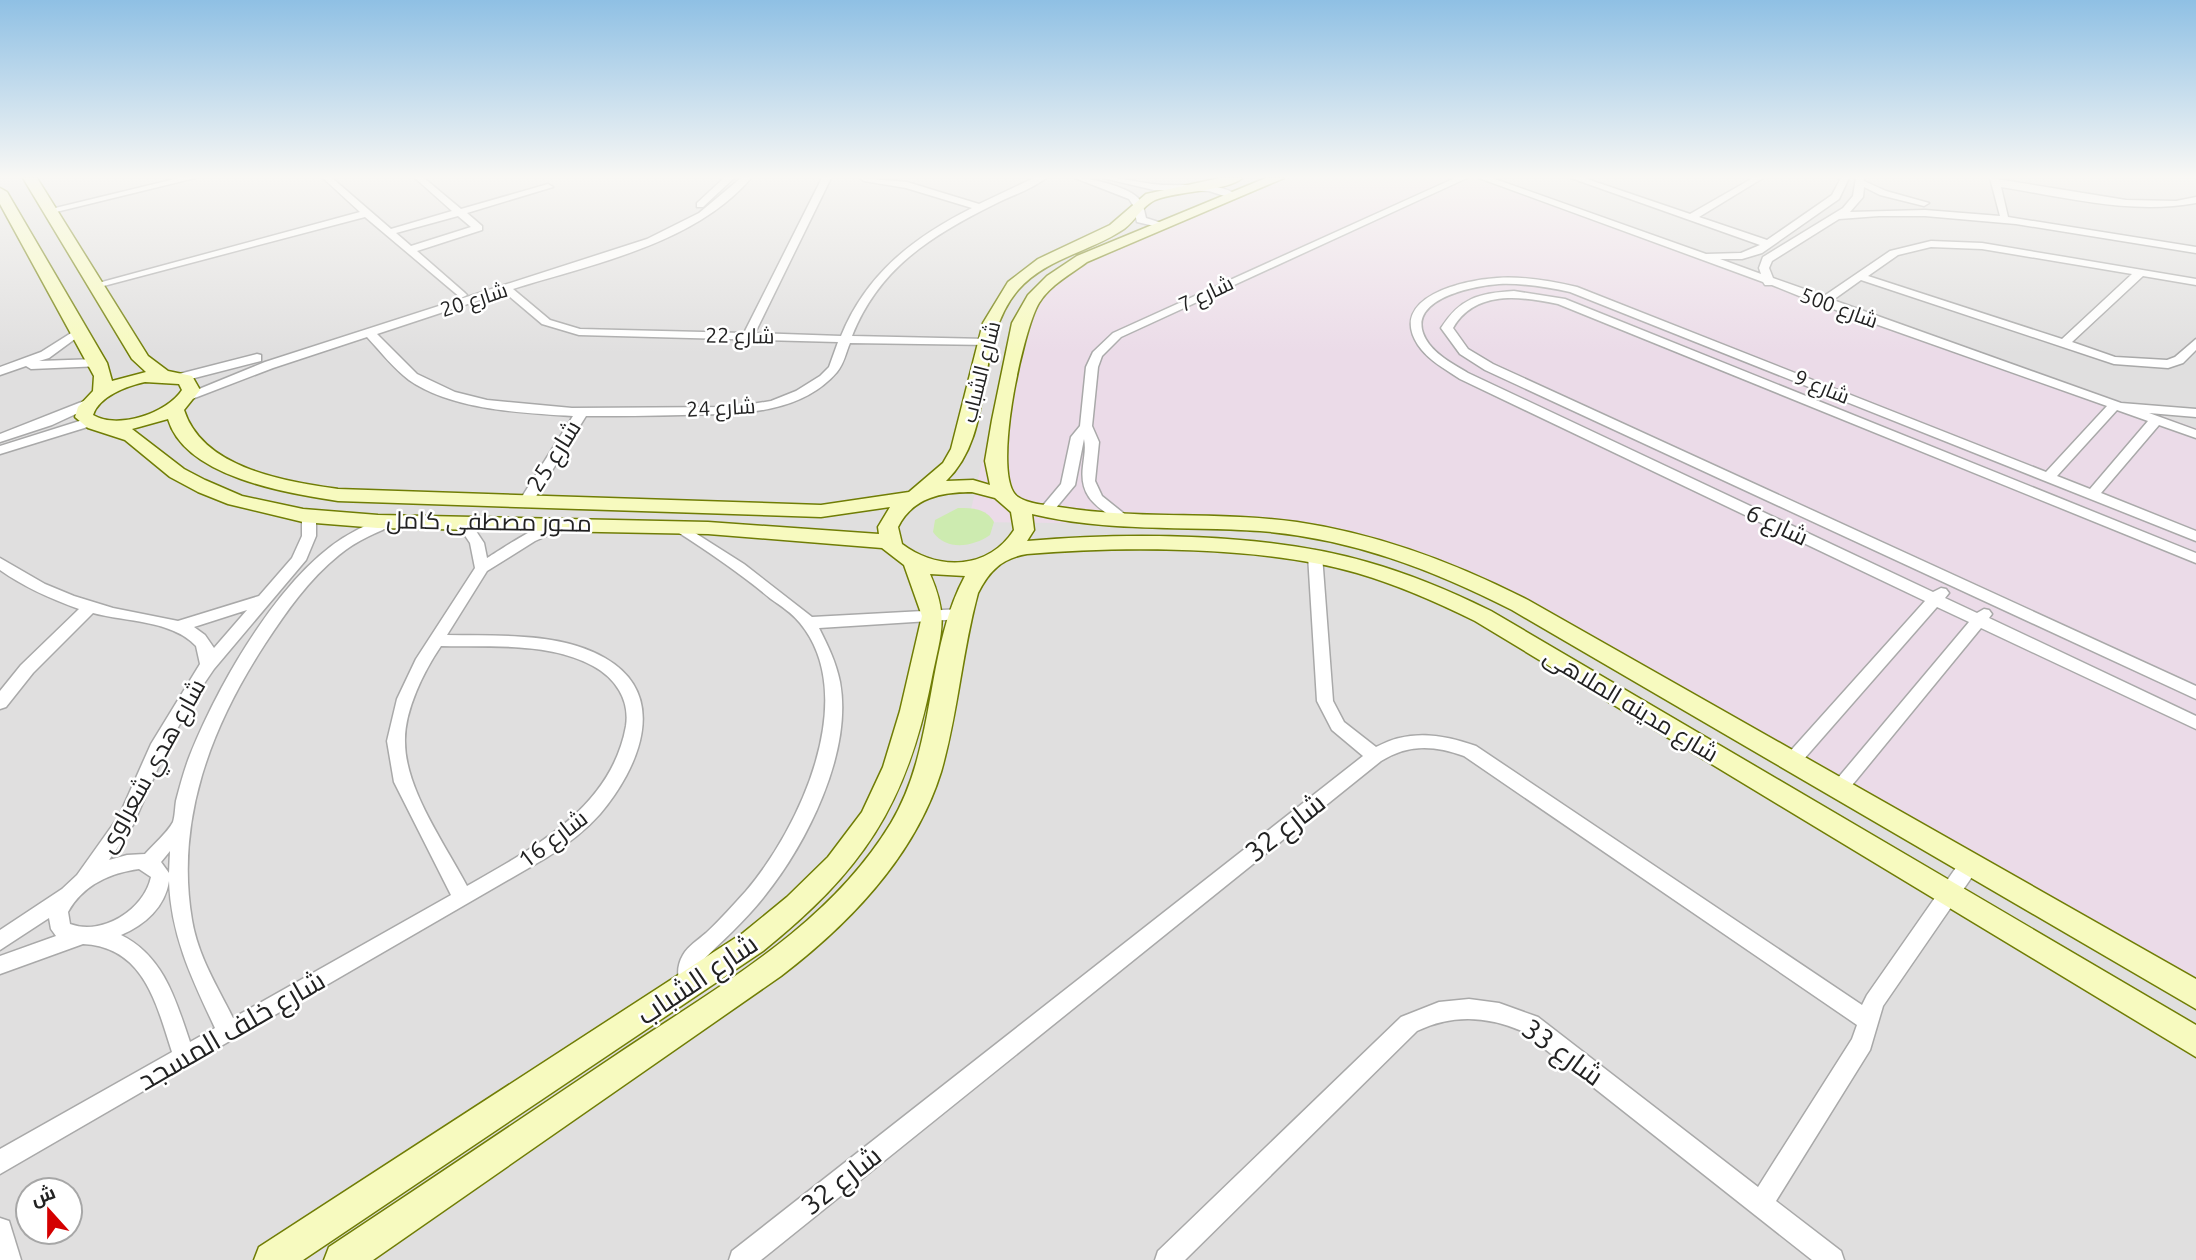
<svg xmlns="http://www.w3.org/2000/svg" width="2196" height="1260" viewBox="0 0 2196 1260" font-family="Ubuntu,Cairo,sans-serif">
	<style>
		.residential { fill: #e0dfdf; fill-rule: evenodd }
		.industrial { fill: #ebdbe8 }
		.grass { fill: #cdebb0 }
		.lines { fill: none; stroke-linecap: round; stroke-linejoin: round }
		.street-casing { stroke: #a9a9a9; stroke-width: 3 }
		.secondary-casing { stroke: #707d05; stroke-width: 3 }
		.street { fill: #fff; fill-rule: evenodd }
		.secondary { fill: #f7fabf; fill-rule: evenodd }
		.labels { text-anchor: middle; stroke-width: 5; stroke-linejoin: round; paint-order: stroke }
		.far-street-label { font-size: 21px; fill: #222; stroke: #fff }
		.street-label { font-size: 24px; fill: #222; stroke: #fff }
		.near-street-label { font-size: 28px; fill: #222; stroke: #fff }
	</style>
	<rect width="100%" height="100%" fill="#f2efe9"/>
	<path class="residential" d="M 0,178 L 2196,178 L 2196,1260 L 0,1260 ZM 28,1190 L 70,1190 L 70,1232 L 28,1232 Z"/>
	<polygon class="industrial" points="1272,178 1490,178 2196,428 2196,1005 1527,618 1435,571 1314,534 1225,525 968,522 1017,315 1040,284 1084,253"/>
	<path class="grass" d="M 958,508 C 972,508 986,508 994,522 L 990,535 C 973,547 946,551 933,532 L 935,520 Z"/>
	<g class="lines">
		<defs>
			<g id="street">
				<polygon points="179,178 195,178 52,213 47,210"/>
				<path d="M 323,178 L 332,178 L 391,229 L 452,211 L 415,178 L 424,178 L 461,209 L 548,184 L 553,187 L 467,213 L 482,226 L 482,230 L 417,251 L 465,293 L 467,295 L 461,298 L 365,217 L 96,288 L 91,285 L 360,212 ZM 458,216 L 471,227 L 411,246 L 396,233 Z"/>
				<polygon points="724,178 734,178 703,207 697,207 697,203"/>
				<path d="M 741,178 L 751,178 C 695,244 592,264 513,289 L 550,320 L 580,329 L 744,333 L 822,178 L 831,178 L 755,333 L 841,336 C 866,274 914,237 972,208 L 906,188 L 864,181 L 860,178 L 907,182 L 979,204 L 1034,178 L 1046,178 C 1031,190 1010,196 993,205 C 931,236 879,268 852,336 L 987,339 L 993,343 L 991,345 L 850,343 C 846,352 844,364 837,372 C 799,416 735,414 682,415 C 650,416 618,416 586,416 L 530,506 L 525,507 L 518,503 L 573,416 C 522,413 452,410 409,380 C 393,368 381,352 367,337 L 273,368 L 192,399 L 188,400 L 182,396 L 265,362 L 647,239 L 699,213 ZM 504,292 L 542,324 L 579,335 L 838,342 L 829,367 L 820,376 L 796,391 L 771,401 L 733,407 L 572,408 L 487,400 L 455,392 L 417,374 L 377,334 Z"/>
				<path d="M 1075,178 C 1089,177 1127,187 1137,197 C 1143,202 1144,210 1146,218 L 1168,225 L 1163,228 L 1137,222 L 1133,205 L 1129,199 Z"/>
				<path d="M 1103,178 C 1120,177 1136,182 1152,184 C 1181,188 1214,179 1239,196 L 1234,199 L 1209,191 L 1154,190 Z"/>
				<path d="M 1455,178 L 1467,178 L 1121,337 L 1102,356 L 1098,367 L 1092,426 L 1099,442 L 1095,481 L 1102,496 L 1132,520 L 1125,524 L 1120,523 C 1097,506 1079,498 1083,466 C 1084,457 1086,448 1084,439 L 1075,485 L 1050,515 L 1040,515 L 1038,512 L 1040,509 L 1061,484 L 1071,437 L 1080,426 L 1086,367 L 1093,352 L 1113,333 Z"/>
				<path d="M 1479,178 L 1492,178 L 1706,254 L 1741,253 L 1760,245 L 1571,178 L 1584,178 L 1690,214 L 1753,178 L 1763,178 L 1699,217 L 1767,240 L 1832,195 L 1841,178 L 1849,178 L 1839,199 L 1762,253 L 1742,259 L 1720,259 L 1761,274 L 1759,268 L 1763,257 L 1843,208 L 1853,196 L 1856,178 L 1864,178 L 1864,181 L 1886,191 L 1929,203 L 1924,206 L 1880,195 L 1864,187 L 1863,197 L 1850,212 L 1925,210 L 2000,216 L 1990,178 L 2126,200 L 2176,201 L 2196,197 L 2196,203 C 2131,215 2065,197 2001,187 L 2008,217 L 2196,247 L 2196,253 L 2016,224 L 1925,216 L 1879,216 L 1839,219 L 1772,261 L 1769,268 L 1773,278 L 1824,296 L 1890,251 L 1931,241 L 1982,243 L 2196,279 L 2196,285 L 2143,276 L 2072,342 L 2115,357 L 2167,360 L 2175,357 L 2196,339 L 2196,350 L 2183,363 L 2168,368 L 2114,364 L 1861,280 L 1833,300 L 2121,403 L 2196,409 L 2196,417 L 2149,413 L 2196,430 L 2196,438 L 2159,425 L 2101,493 L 2196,531 L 2196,541 L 1570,292 C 1547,287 1523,283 1499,284 C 1471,286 1398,301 1429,344 C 1439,357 1455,365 1468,373 L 1933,592 L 1941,588 L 1946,589 L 1949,593 L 1945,598 L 1977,613 L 1984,609 L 1989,610 L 1992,614 L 1989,618 L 2196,716 L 2196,729 L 1981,628 L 1844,795 L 1838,797 L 1832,795 L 1829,790 L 1832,785 L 1969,622 L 1937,607 L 1797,767 L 1785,767 L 1782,762 L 1785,757 L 1925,601 L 1460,379 C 1445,369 1428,360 1418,345 C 1387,297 1464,280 1497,278 C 1524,276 1551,281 1577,287 L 2046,472 L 2107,406 L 1819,304 L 1772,285 L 1765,285 L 1763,282 ZM 1931,247 L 1982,249 L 2132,274 L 2062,339 L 1868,276 L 1898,255 ZM 2117,410 L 2148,421 L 2090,489 L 2057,476 Z"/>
				<path d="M 1514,291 L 1565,299 L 2196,553 L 2196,563 L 1558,304 C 1520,296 1475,290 1453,328 L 1468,349 L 1493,364 L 2196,686 L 2196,699 L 1485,370 L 1460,354 L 1441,328 C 1460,298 1479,293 1514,291 Z"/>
				<polygon points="79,328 85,331 83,333 49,358 39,361 98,359 102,360 102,366 31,369 26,366 0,375 0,367 41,352"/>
				<polygon points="257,354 261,355 261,361 179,382 173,378 175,375"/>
				<polygon points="89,399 93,400 93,406 52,425 0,442 0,434"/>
				<polygon points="89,418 94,419 94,425 0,454 0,446"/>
				<path d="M 309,511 L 316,515 L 316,536 L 306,560 L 214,669 L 197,694 L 168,745 L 133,825 L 109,860 L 127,855 L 145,854 C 153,845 167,833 173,822 C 175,816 175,807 176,801 C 180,786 184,770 190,755 C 219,683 284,567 355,531 C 367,525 387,514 400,517 L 402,520 L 400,523 C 379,531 357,540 339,555 C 309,579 286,612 265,644 C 211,727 175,820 192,920 C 198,956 217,986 233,1018 L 451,895 L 394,782 L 387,741 L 397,699 L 416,659 L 475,568 L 470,543 L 456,522 L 458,519 L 468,519 L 484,543 L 487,558 C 505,547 549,516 569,520 L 571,523 L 569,526 L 535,541 L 487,571 L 447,635 C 498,636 560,632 605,658 C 671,696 638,769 600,814 C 584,832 565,846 546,858 L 0,1174 L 0,1149 L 172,1052 C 156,1003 144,947 83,944 L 0,974 L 0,956 L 56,936 L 51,929 L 49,918 L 0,950 L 0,930 L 62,889 L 77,875 L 119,816 L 151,744 L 200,664 L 196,646 C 172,620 126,622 93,613 L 33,673 L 6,707 L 0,709 L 0,691 L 21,665 L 79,609 C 51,599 24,587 0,570 L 0,558 L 45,584 L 74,596 L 113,608 L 178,621 L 259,596 L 292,558 L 302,536 L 302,515 ZM 247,610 L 214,648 L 205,635 L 194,627 ZM 441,646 C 489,647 549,642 593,666 C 615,678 630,699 626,726 C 611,809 533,848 467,886 C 445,844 405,789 405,742 C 404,711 424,671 441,646 ZM 170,851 L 169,873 L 161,862 ZM 139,869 L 151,877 C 144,910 102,936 70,924 L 68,912 C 83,885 110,873 139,869 ZM 169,881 C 171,936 192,979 215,1028 L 190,1042 C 176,1001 164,956 121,935 C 145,925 165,907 169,881 Z"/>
				<path d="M 681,524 L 744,564 L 812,617 L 961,609 L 969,614 L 961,619 L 819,628 C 828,646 836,662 840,682 C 853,753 806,845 763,898 C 744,922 721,942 700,963 L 700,984 L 697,991 L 690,993 L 683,991 C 677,979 676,967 683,955 C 688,946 698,940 706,933 C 720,920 733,905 746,891 C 799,829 861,697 800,623 C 792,613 781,606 771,599 C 741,574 709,552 676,531 L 674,528 Z"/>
				<path d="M 1315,550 L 1322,555 L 1333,701 L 1344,722 L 1376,747 C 1409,729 1442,734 1476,746 L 1862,1005 L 1867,995 L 1962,859 L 1969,857 L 1976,859 L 1979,865 L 1976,871 L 1883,1006 L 1870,1050 L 1776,1201 L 1841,1251 L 1844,1260 L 1812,1260 L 1522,1031 C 1486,1016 1452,1014 1417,1031 L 1185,1260 L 1155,1260 L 1158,1251 L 1401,1017 L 1439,1002 L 1469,999 L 1499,1003 L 1538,1017 L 1758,1187 L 1852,1039 L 1857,1025 L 1464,756 C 1434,745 1408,744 1381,761 L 761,1260 L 729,1260 L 732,1251 L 1363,756 L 1332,730 L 1317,701 L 1308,555 Z"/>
				<polygon points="0,1218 9,1221 21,1260 0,1260"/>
			</g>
			<path id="secondary" d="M 23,178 L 37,178 L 148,356 L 168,371 L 192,376 L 200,390 L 184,410 C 203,469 285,481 338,489 L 821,505 L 909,492 L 943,463 L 951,449 L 983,323 L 1008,282 L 1038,259 L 1110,225 L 1146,194 L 1220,178 L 1242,178 C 1229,191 1176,191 1155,200 C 1142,206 1135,221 1124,229 C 1090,252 1046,258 1018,290 C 972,344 998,431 946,481 L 973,480 L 990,485 L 985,461 L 992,420 L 1012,323 L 1028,295 L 1047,276 L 1077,256 L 1266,178 L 1284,178 L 1087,262 C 1071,274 1050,285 1039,303 C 1023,329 990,479 1018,497 C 1028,504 1046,505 1059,507 C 1138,520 1218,511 1297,522 C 1379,534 1455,563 1528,600 L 2196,979 L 2196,1009 L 1512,610 C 1432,569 1350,538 1260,531 C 1184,526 1106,532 1032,514 L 1034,530 L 1027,541 C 1131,532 1267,533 1367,562 C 1410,574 1450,591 1491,611 L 2196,1025 L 2196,1057 L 1475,621 C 1437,602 1398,585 1357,573 C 1263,546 1124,546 1027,554 C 1002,558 989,571 978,593 C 962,651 958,714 941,772 C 915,856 849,924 781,976 L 373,1260 L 324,1260 L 329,1247 C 426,1183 522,1118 619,1053 C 717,987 828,927 891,823 C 937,746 925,650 965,576 L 930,574 C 950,620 940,635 931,682 C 906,807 861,872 763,951 L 303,1260 L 254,1260 L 259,1247 L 743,933 L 787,897 L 828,857 L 862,812 L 883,767 L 900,711 L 922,616 L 904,565 L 882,548 L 708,534 L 378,528 L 303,522 L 228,504 L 198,492 L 170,477 L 125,440 L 88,428 L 75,417 L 78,407 L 93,391 L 94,376 L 0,204 L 0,188 L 7,192 L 107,363 L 112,381 L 146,372 L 132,359 ZM 145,382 L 179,384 L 182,390 C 167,413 118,430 93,415 C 99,396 127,386 145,382 ZM 168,419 C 185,477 287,493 338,501 L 821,517 L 890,507 L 878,527 L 879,534 L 708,522 L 378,515 L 303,509 L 242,496 L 205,480 L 184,469 L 132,429 ZM 972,492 L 995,498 L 1011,512 L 1014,530 C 988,570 938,571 902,544 L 898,527 C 913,497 942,492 972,492 Z"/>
		</defs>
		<use href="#street" class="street-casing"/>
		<use href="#secondary" class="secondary-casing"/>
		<use href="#street" class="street"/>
		<use href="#secondary" class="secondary"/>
	</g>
	<linearGradient id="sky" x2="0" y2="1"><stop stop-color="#8fc0e4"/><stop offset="0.5" stop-color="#f9f8f5"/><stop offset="1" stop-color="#f9f8f5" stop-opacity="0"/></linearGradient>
	<rect width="2196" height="354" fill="url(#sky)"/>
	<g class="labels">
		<g class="far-street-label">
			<text transform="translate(1206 294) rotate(-25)" y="7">شارع 7</text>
			<text transform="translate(474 300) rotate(-18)" y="7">شارع 20</text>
			<text transform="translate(1839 308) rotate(20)" y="7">شارع 500</text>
			<text transform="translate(740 336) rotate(1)" y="7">شارع 22</text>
			<text transform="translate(981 372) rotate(-76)" y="7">شارع الشباب</text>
			<text transform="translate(1822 387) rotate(22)" y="7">شارع 9</text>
			<text transform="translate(721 408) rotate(-3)" y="7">شارع 24</text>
		</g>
		<g class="street-label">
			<text transform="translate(554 456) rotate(-58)" y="8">شارع 25</text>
			<text transform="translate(489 522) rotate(1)" y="8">محور مصطفى كامل</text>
			<text transform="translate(1777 525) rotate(25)" y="8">شارع 6</text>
			<text transform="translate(1631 705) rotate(31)" y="8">شارع مدينه الملاهى</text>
			<text transform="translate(152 766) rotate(-61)" y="8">شارع هدي شعراوى</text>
			<text transform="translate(553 839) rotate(-37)" y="8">شارع 16</text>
		</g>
		<g class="near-street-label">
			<text transform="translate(1285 827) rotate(-38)" y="10">شارع 32</text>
			<text transform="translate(697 979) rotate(-34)" y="10">شارع الشباب</text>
			<text transform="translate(231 1030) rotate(-30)" y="10">شارع خلف المسجد</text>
			<text transform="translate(1563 1052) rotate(36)" y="10">شارع 33</text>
			<text transform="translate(841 1180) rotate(-38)" y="10">شارع 32</text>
		</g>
	</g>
	<g transform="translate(49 1211) rotate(339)"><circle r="33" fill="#ffffff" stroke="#a7a7a7" stroke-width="2"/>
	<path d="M0-5L12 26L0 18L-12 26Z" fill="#d40000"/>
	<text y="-10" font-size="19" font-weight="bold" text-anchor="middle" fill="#222222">ش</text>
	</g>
</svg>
